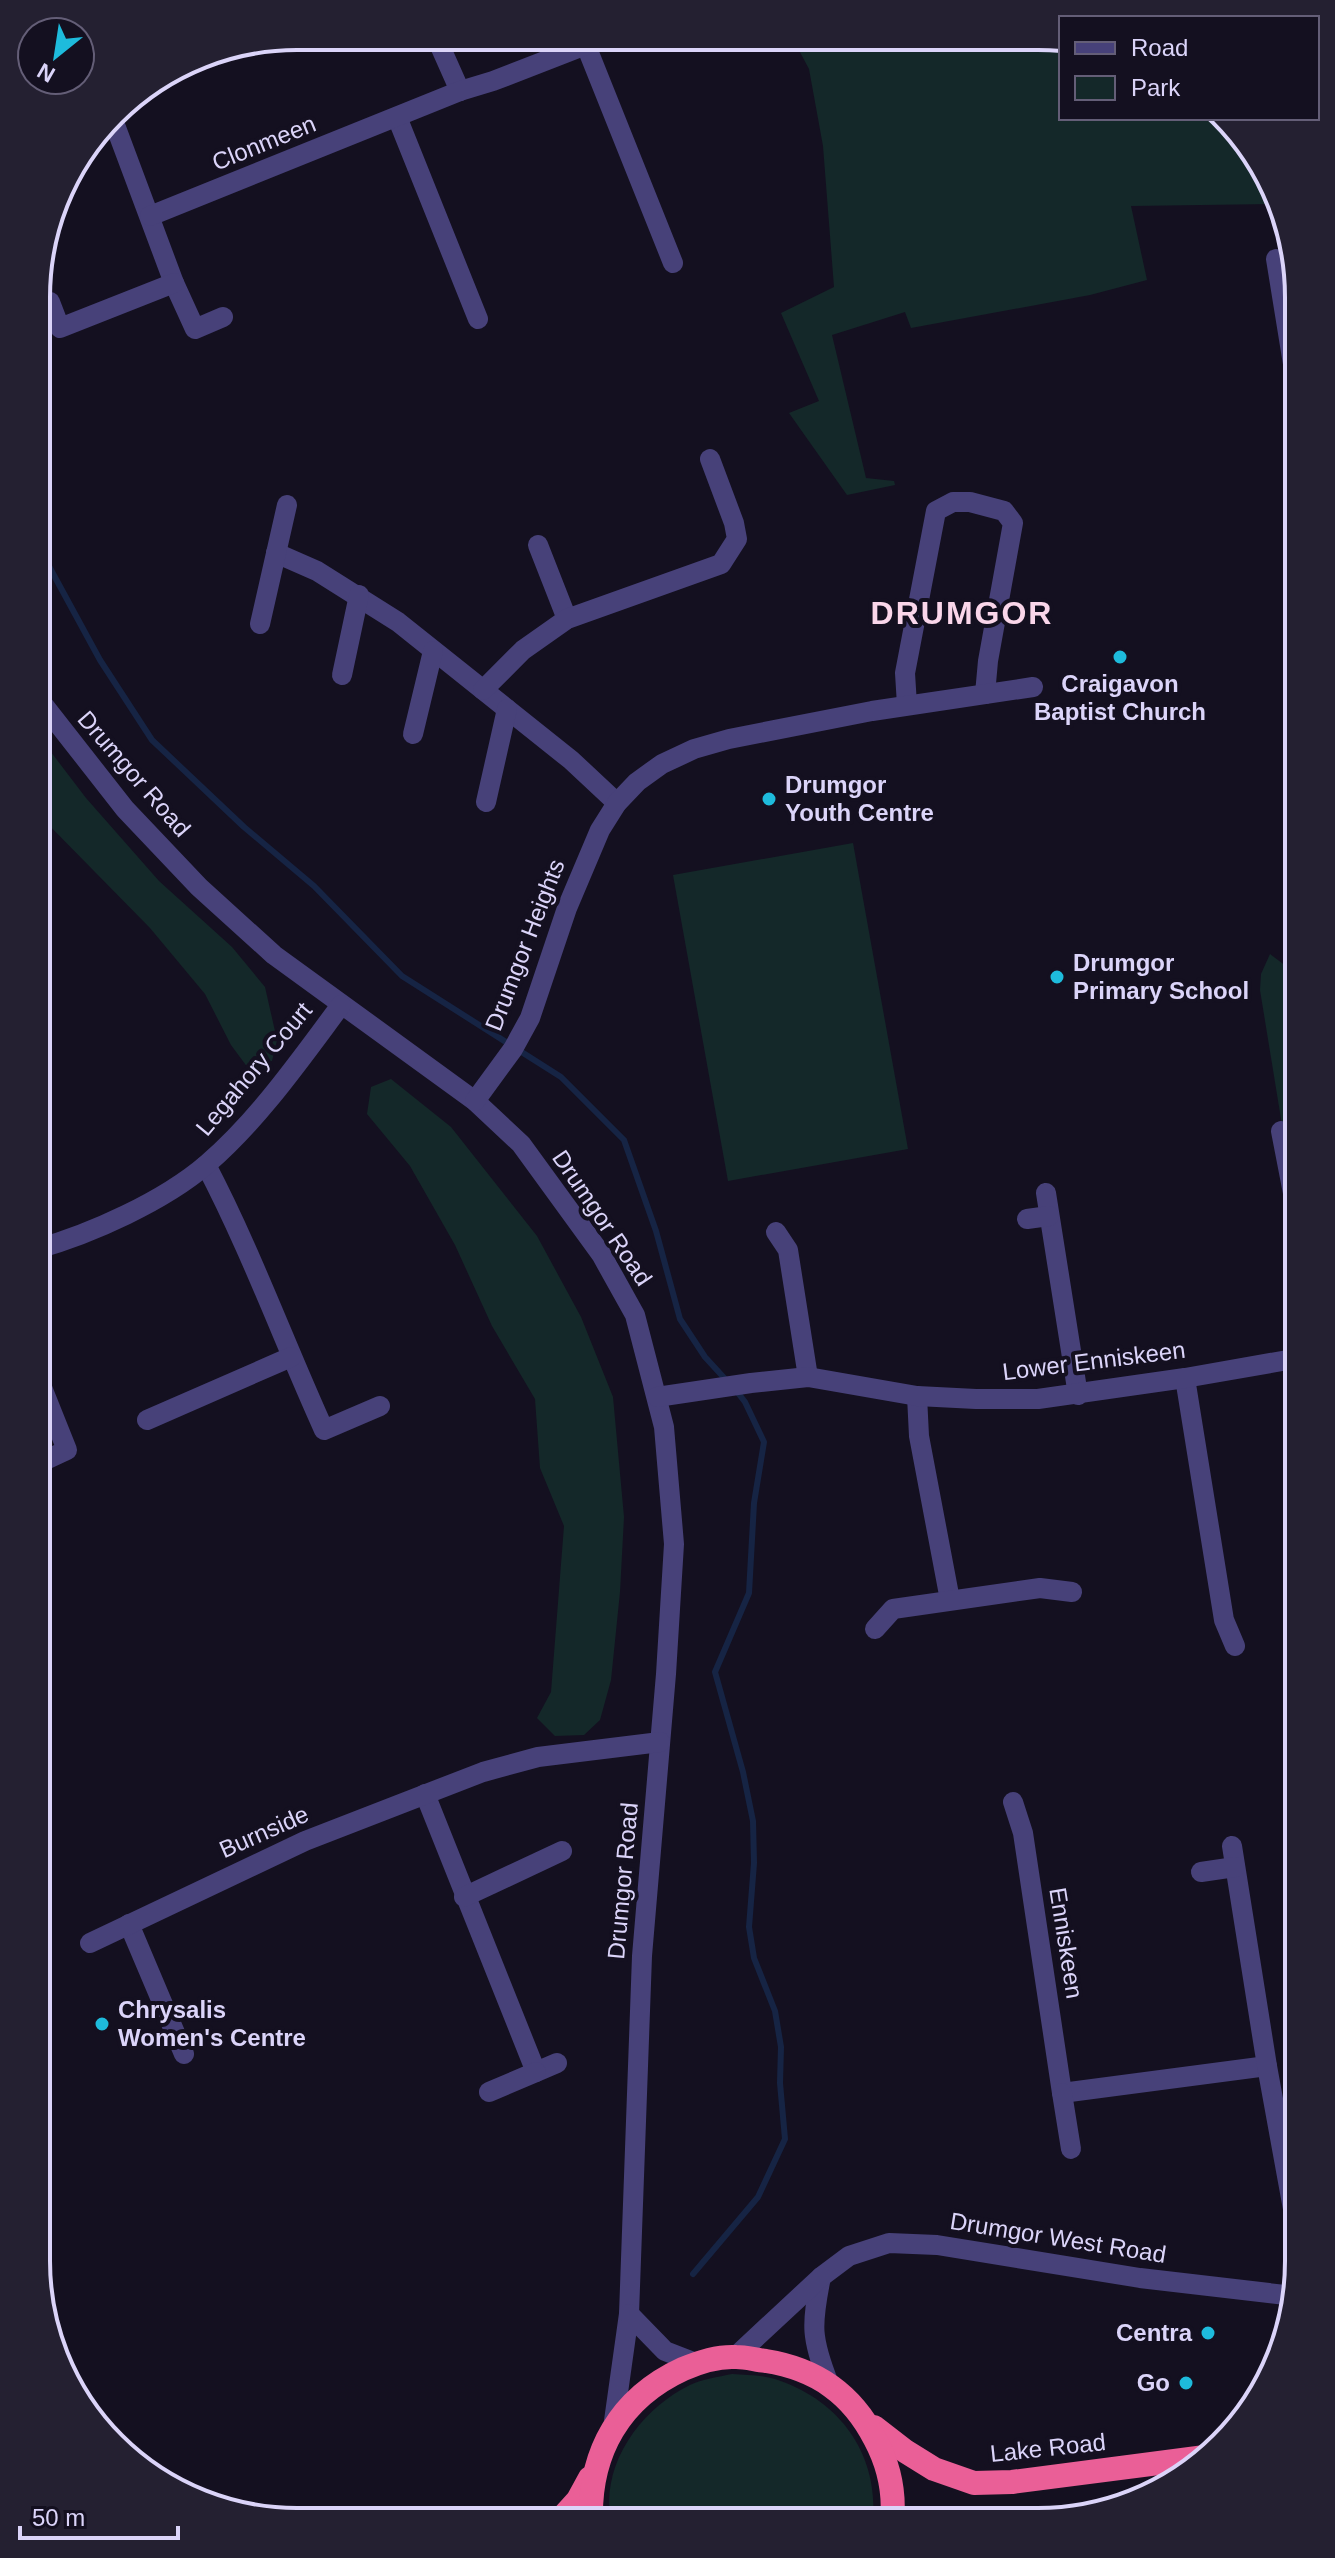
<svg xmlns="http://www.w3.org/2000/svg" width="1335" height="2558" viewBox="0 0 1335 2558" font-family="Arial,sans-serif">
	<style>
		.green { fill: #142829 }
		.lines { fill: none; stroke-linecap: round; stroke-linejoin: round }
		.stream { stroke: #162444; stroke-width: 6 }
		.minor { stroke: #474179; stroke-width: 20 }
		.highway { stroke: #ea5f97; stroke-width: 24 }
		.poi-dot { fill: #1ebbdc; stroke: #141020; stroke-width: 3 }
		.labels { text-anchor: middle; stroke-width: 8; stroke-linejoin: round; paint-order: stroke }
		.street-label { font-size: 24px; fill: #dbd4f9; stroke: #141020 }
		.poi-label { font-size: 24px; font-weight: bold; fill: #dbd4f9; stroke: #141020; text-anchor: start }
		.district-label { font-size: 32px; font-weight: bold; letter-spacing: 2px; fill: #fad6ea; stroke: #141020 }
		.rim { fill: none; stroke: #dbd4f9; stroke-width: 4 }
	</style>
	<rect width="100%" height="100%" fill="#141020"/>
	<g class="green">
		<polygon points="793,39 1061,41 1061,118 1222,118 1279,204 1131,206 1147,280 1090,295 911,328 905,312 832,335 866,478 894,481 895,485 847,495 789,413 819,401 781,313 834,287 823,146 809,69"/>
		<polygon points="38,735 86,798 159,881 232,947 265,987 277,1040 272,1061 248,1068 231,1045 205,994 150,928 38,814"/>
		<polygon points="853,843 908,1149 728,1181 673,875"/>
		<polygon points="1270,954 1299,976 1299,1122 1282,1125 1260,990 1261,974"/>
		<polygon points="391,1079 451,1127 537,1236 581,1317 613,1397 624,1517 620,1592 611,1680 600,1720 584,1735 555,1736 537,1718 551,1692 564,1526 540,1468 535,1399 492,1326 455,1245 410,1166 367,1114 371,1087"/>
		<path d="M 732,2374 C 746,2375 762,2375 775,2379 C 840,2400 879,2454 873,2522 L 611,2521 C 600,2464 641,2409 690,2385 C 702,2379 718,2377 732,2374 Z"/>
	</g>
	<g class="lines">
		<g class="stream">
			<polyline points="38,546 100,660 152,740 244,827 314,886 402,976 561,1077 624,1140 656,1231 680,1319 705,1357 727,1381"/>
			<polyline points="693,2274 758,2197 785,2139 780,2083 781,2047 775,2011 754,1958 749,1927 754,1863 753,1821 743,1772 715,1672 749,1593 754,1503 764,1442 745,1402 735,1389"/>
		</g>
		<g class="minor">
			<polyline points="436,37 460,91"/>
			<polyline points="583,38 673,263"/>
			<polyline points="112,117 174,283 195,329 223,317"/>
			<polyline points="397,117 478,319"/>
			<polyline points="150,216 460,91 493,81 586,45"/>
			<polyline points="1276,259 1299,401"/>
			<polyline points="50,302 60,328 174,283"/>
			<polyline points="538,545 567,619"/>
			<polyline points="276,553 317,571 398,622 571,760 617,803"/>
			<polyline points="260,624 287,505"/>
			<polyline points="342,675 359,595"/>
			<polyline points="483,690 523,650 567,619 721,564 737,539 734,523 710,459"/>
			<polyline points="38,698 125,809 199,887 274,955 475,1101 521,1144 601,1254 635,1315 664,1427 674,1544 666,1674 642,1956 629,2314 613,2428"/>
			<polyline points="907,705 905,673 936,511 953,502 970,502 1004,511 1013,523 988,661 985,694"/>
			<polyline points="413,734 433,651"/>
			<polyline points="486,802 507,709"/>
			<polyline points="475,1101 513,1049 530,1018 567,908 600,830 617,803 637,782 662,764 694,749 729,739 872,711 1033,687"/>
			<polyline points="1281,1131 1299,1224"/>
			<path d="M 206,1165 C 251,1251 284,1342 324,1430 L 380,1406"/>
			<polyline points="1046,1193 1078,1395"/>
			<polyline points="1027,1219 1049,1216"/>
			<polyline points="776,1232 788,1250 808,1377"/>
			<path d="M 37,1249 C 91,1234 164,1201 207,1164 C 259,1119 300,1060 341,1005"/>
			<polyline points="1185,1378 1224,1620 1235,1646"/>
			<polyline points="917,1396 919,1436 950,1600"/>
			<polyline points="657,1397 751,1383 808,1377 917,1396 976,1399 1038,1399 1185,1378 1299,1358"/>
			<polyline points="147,1420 291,1357"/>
			<polyline points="37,1464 67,1450 37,1375"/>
			<polyline points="875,1629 893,1609 1040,1588 1072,1592"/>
			<polyline points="425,1794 536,2072 557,2063"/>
			<polyline points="1013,1802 1023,1833 1062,2093 1267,2066"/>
			<polyline points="1232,1846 1267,2066 1295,2220 1296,2255 1293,2296"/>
			<polyline points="1201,1872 1235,1867"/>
			<polyline points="464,1897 562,1851"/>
			<polyline points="129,1924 184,2054"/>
			<polyline points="90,1943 305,1841 483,1772 538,1757 660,1742"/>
			<polyline points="489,2092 536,2072"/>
			<polyline points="1062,2093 1071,2149"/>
			<path d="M 821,2277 C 811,2326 811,2338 829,2384"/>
			<polyline points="629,2314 665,2351 696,2363"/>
			<polyline points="735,2357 821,2277 849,2256 889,2243 937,2245 1140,2278 1294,2296"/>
		</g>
		<g class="highway">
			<polyline points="874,2427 905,2451 934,2469 974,2483 1012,2482 1205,2457"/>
			<polyline points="559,2521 578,2500 590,2478"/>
			<path d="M 591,2521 C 589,2452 620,2398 683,2369 C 699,2362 718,2356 736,2357 C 746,2357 756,2360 766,2361 C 817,2369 852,2394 875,2439 C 889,2465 895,2493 892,2522"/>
		</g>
	</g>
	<g class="poi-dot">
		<circle cx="1120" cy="657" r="8"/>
		<circle cx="769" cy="799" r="8"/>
		<circle cx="1057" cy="977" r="8"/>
		<circle cx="102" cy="2024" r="8"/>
		<circle cx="1208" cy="2333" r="8"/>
		<circle cx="1186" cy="2383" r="8"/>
	</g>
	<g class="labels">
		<g class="street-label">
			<text transform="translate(264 143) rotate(-22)" y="8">Clonmeen</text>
			<text transform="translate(134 774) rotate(49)" y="8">Drumgor Road</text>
			<text transform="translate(525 945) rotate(-69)" y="8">Drumgor Heights</text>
			<text transform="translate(254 1069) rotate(-50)" y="8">Legahory Court</text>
			<text transform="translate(602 1218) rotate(56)" y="8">Drumgor Road</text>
			<text transform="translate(1094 1361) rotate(-7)" y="8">Lower Enniskeen</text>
			<text transform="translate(264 1832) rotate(-24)" y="8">Burnside</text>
			<text transform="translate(623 1881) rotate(-85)" y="8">Drumgor Road</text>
			<text transform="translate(1066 1943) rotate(81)" y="8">Enniskeen</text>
			<text transform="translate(1058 2238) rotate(9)" y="8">Drumgor West Road</text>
			<text transform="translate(1048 2448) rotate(-6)" y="8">Lake Road</text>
		</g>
		<g class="poi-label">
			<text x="1120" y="692" text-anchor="middle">Craigavon<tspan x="1120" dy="28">Baptist Church</tspan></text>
			<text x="785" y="793">Drumgor<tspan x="785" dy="28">Youth Centre</tspan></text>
			<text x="1073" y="971">Drumgor<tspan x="1073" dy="28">Primary School</tspan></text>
			<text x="118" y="2018">Chrysalis<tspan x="118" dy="28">Women's Centre</tspan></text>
			<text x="1192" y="2341" text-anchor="end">Centra</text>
			<text x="1170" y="2391" text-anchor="end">Go</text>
		</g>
		<g class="district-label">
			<text x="962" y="624">DRUMGOR</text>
		</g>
	</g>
	<path d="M0 0H1335V2558H0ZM297 50H1038A247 247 0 0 1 1285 297V2261A247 247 0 0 1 1038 2508H297A247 247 0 0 1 50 2261V297A247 247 0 0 1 297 50Z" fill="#242031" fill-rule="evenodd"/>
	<path class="rim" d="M297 50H1038A247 247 0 0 1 1285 297V2261A247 247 0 0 1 1038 2508H297A247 247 0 0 1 50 2261V297A247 247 0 0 1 297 50Z"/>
	<rect x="1059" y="16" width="260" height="104" fill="#141020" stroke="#645e77" stroke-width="2"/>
	<rect x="1075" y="42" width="40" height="12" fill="#474179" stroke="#645e77" stroke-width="2"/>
	<text x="1131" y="56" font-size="24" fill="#dbd4f9">Road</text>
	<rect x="1075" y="76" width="40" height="24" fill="#142829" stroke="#645e77" stroke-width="2"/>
	<text x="1131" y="96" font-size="24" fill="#dbd4f9">Park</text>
	<g transform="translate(56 56) rotate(210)"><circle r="38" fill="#141020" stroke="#645e77" stroke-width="2"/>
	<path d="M0-6L14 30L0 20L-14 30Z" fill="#1ebbdc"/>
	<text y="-12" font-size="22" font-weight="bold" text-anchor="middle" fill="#dbd4f9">N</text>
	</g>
	<path d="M20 2526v12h158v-12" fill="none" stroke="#dbd4f9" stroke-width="4"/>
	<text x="32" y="2526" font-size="24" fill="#dbd4f9" stroke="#141020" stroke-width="6" paint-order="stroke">50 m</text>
</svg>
